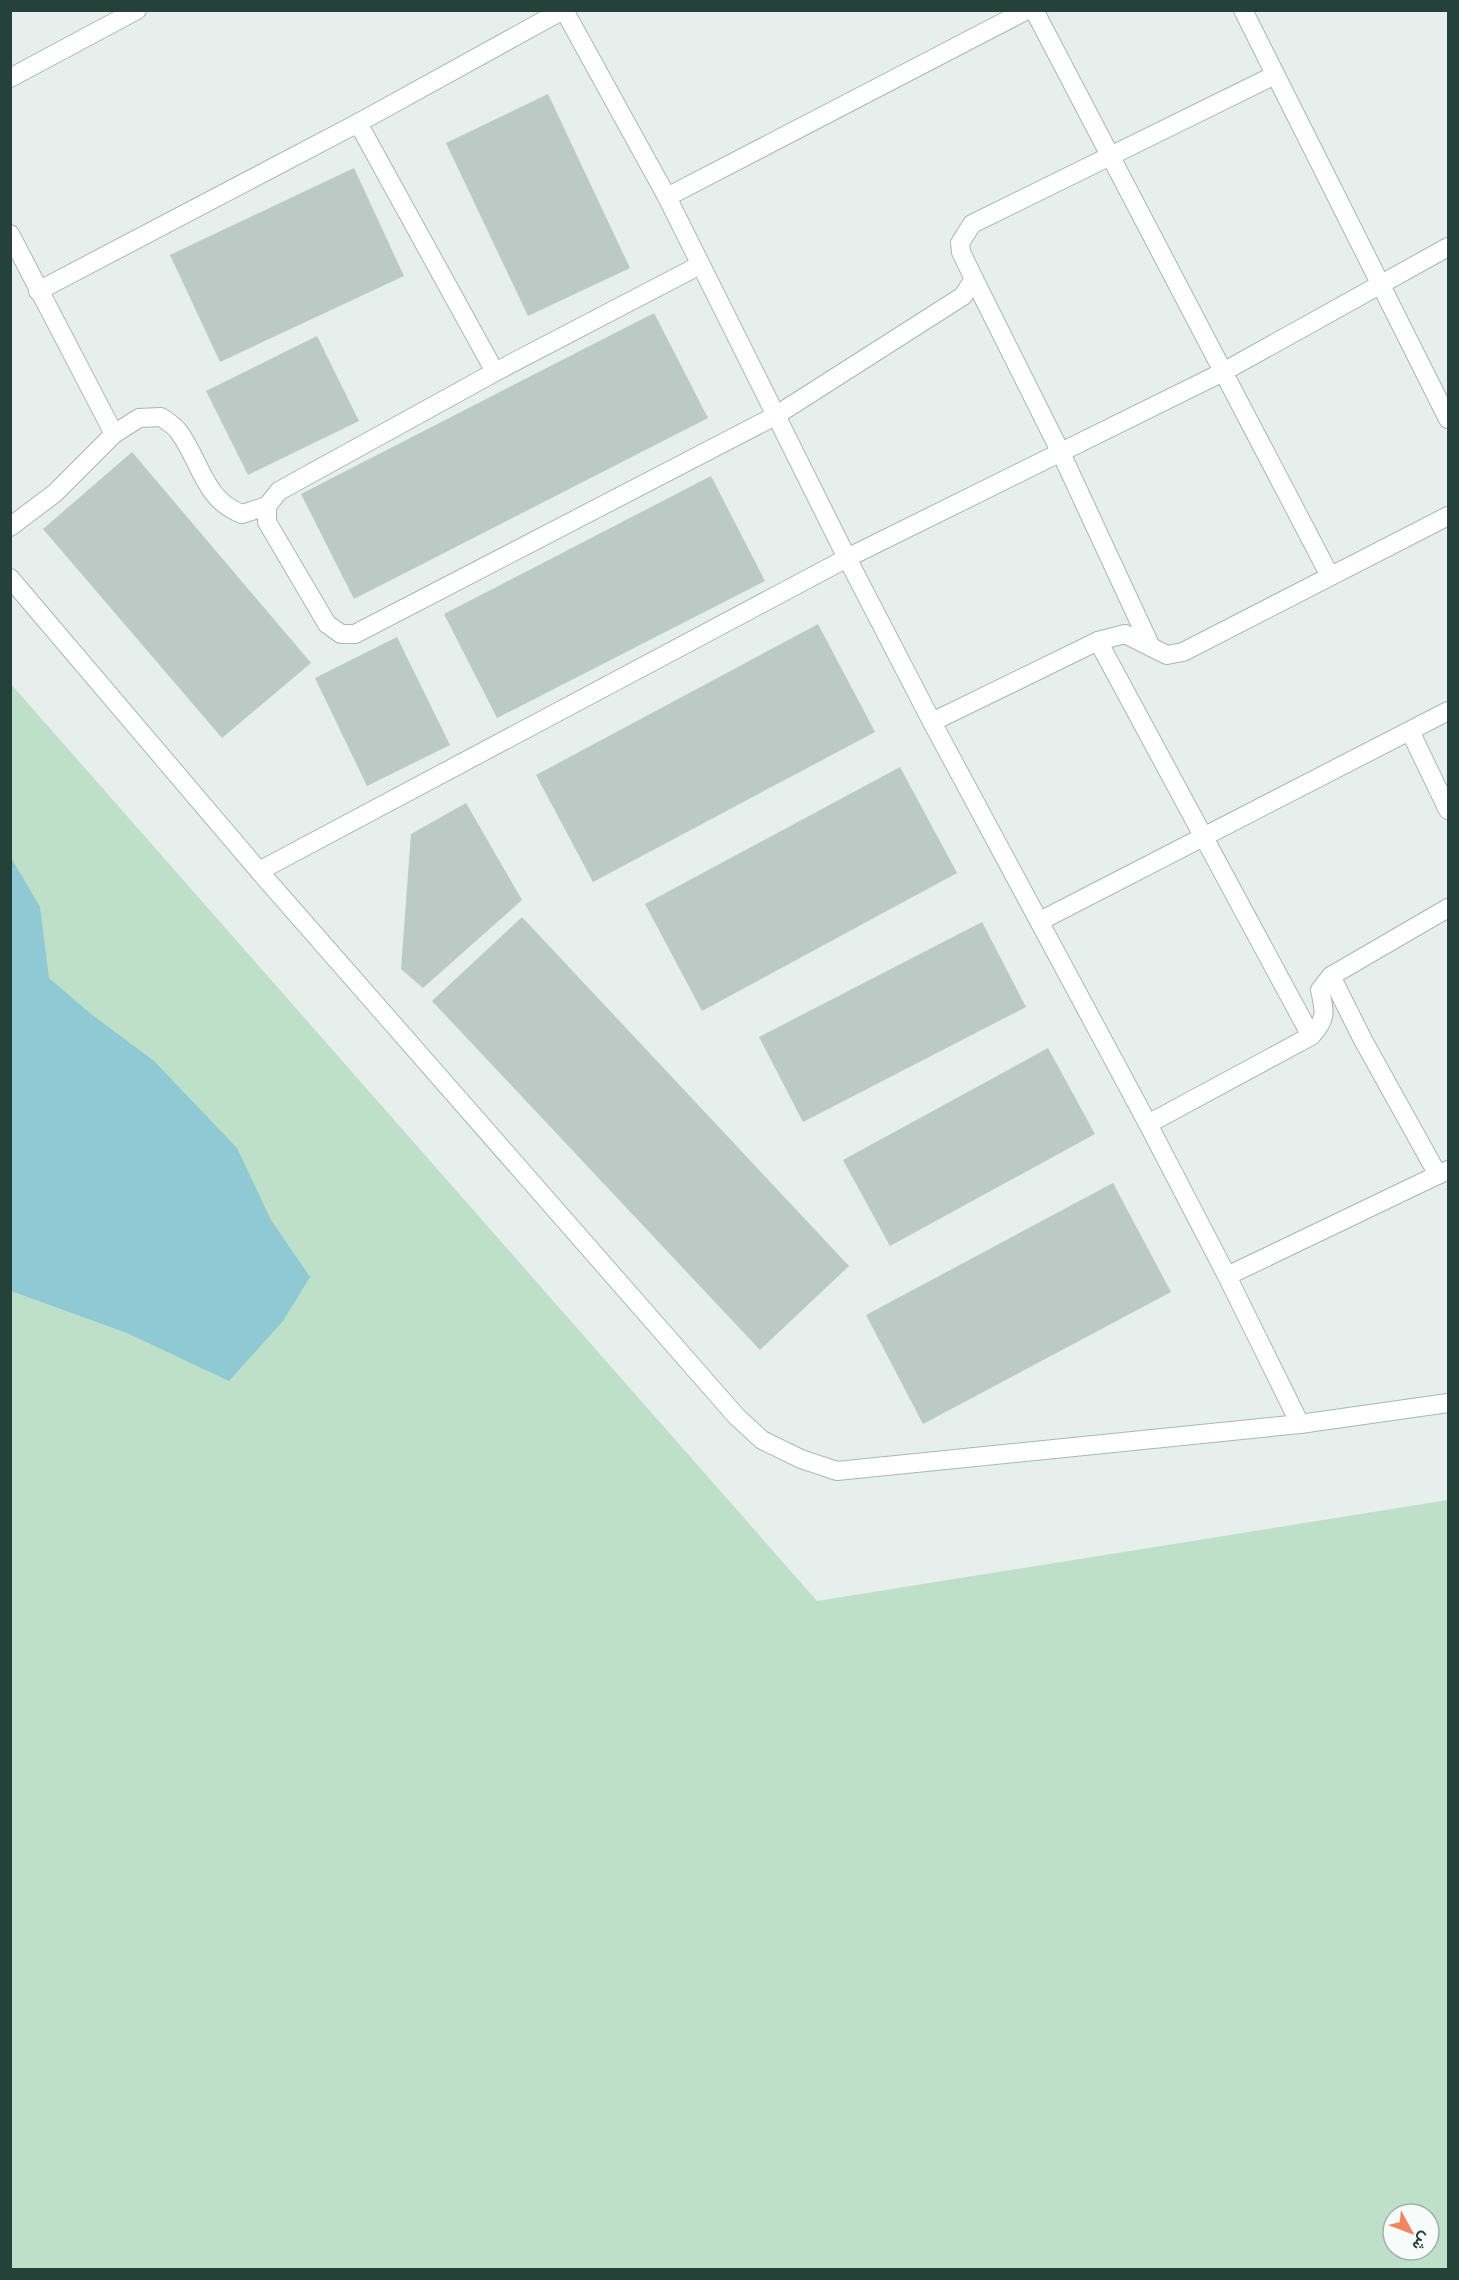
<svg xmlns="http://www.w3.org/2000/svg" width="1459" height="2280" viewBox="0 0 1459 2280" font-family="'Fira Sans',Vazirmatn,sans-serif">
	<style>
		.green { fill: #bfe0c8; fill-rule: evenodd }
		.water { fill: #8ec9d4 }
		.building { fill: #bbcac4 }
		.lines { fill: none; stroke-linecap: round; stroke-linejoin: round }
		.lane-casing { stroke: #a8b8b2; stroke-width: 20 }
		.street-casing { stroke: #a8b8b2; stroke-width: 20 }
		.secondary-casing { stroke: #a4bbb3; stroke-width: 20 }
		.lane { stroke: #fff; stroke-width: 18 }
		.street { stroke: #fff; stroke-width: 18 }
		.secondary { stroke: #fff; stroke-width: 18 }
	</style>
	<rect width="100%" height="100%" fill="#e6efeb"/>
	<path class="green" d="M 10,683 L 817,1601 L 1448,1500 L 1448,2269 L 11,2269 ZM 1393,2214 L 1429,2214 L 1429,2250 L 1393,2250 Z"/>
	<polygon class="water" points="10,856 40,907 49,978 91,1014 154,1061 237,1148 271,1220 310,1277 283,1321 229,1381 127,1333 11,1291"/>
	<g class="building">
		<polygon points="548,94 630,268 528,316 446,143"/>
		<polygon points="354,168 404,276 220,362 170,255"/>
		<polygon points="654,313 708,418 354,599 301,494"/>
		<polygon points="317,336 359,421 248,475 206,391"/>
		<polygon points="132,452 311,663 222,738 43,529"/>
		<polygon points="711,476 765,581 497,718 444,614"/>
		<polygon points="818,624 875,732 593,882 536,775"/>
		<polygon points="397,637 450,745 367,786 315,678"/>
		<polygon points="900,767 957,873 702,1011 645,904"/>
		<polygon points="466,803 522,900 423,988 401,969 411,834"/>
		<polygon points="522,917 849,1266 760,1350 432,1001"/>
		<polygon points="982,922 1026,1007 803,1122 759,1037"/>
		<polygon points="1048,1048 1095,1134 890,1246 843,1160"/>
		<polygon points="1113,1183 1171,1292 923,1424 866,1315"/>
	</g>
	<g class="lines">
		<defs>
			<g id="lane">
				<polyline points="1034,10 1330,576"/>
				<polyline points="1243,10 1448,419"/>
				<polyline points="974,279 1061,453 1151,647"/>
				<polyline points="775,416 963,296 974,279 961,252 960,243 972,224 1275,75"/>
				<polyline points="1098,641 1311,1036"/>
				<polyline points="932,722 1098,641 1125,634 1167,655 1183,652 1448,516"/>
				<polyline points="1410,731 1448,810"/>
				<polyline points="1040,921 1448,711"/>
				<polyline points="1331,976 1363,1040 1438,1175"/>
				<path d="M 1148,1124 L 1311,1036 C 1327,1019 1325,1012 1320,990 L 1331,976 L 1448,908"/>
				<polyline points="1227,1276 1448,1170"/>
			</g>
			<g id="street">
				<polyline points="10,78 137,10"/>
				<polyline points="358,123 495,372 700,265"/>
				<polyline points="667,197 1027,10"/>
				<polyline points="10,234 114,434 55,493 10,527"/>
				<polyline points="38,291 358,123 563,10"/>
				<polyline points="495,372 279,491 267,506 267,522 327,624 341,634 355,634 775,416"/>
				<path d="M 114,434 L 139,418 L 161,417 C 167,421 175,426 179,432 C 201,462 204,500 242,514 L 267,506"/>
				<polyline points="259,871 847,558 1223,372 1448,247"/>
			</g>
			<g id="secondary">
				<polyline points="564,10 667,197 847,558 932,722 1148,1124 1227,1276 1300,1424"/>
				<polyline points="10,578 259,871 737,1417 762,1440 801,1459 837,1471 1300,1424 1448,1403"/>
			</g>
		</defs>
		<use href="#lane" class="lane-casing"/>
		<use href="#street" class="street-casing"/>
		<use href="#secondary" class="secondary-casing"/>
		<use href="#lane" class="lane"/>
		<use href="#street" class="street"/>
		<use href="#secondary" class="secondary"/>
	</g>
	<rect width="1459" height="2280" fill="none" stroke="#24423a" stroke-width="24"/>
	<g transform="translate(1411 2232) rotate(131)"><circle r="28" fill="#f7fbf9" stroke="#a3b1ad" stroke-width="1.5"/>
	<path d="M0-4.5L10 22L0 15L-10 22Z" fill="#f4845f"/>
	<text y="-9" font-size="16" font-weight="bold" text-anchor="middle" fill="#24423a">ش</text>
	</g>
</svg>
